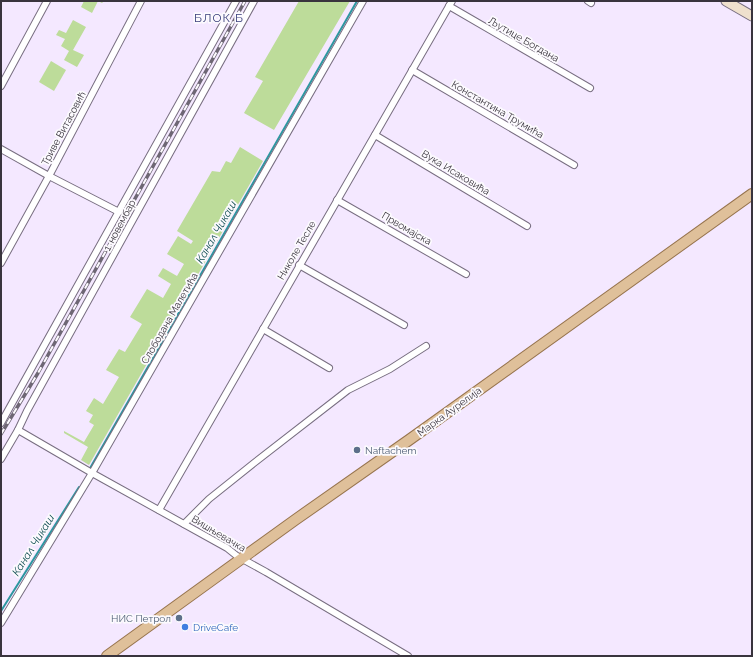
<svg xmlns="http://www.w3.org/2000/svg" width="753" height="657" viewBox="0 0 753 657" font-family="Raleway,sans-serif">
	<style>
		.green { fill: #bddc9a }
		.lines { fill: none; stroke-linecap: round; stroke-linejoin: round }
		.stream { stroke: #2d97a0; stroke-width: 2 }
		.street-casing { stroke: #786e81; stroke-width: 8 }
		.secondary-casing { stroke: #786e81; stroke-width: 11 }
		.primary-casing { stroke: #97744e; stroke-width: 12 }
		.street { stroke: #fff; stroke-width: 6 }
		.secondary { stroke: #efe0cd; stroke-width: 9 }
		.primary { stroke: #dfc09a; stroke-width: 10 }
		.rail-casing { stroke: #6e6774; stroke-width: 3.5 }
		.rail { stroke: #fcfafe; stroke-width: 2; stroke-dasharray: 6; stroke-linecap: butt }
		.service-dot { fill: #5c6f8a; stroke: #fcfafe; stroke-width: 1.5 }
		.shop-dot { fill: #3f7fe0; stroke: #fcfafe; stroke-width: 1.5 }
		.labels { text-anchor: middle; stroke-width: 3.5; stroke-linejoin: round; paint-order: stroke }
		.street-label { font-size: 10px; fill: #39343d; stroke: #fcfafe }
		.service-label { font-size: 10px; fill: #4e5e75; stroke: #fcfafe; text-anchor: start }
		.shop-label { font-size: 10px; fill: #366cbe; stroke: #fcfafe; text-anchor: start }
		.water-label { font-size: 11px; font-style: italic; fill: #0f4d51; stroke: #fcfafe }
		.quarter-label { font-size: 12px; letter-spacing: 1px; fill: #373d79; stroke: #fcfafe }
	</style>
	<rect width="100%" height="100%" fill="#f4e8ff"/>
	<g class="green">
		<polygon points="84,1 104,1 102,3 98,1 92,13 81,7"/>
		<polygon points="299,1 350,1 274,130 244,113 263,81 255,77"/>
		<polygon points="73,20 86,27 73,50 84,55 77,67 64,60 69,51 61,46 65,39 56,35 59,30 66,33"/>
		<polygon points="51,61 66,70 54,91 39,82"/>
		<polygon points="240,147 263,161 89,465 81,460 88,447 64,433 64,431 84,442 94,425 89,422 93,415 86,411 94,398 103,404 119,377 106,370 119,349 125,352 142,324 130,317 147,289 163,298 171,284 158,276 163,268 177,276 184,264 167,254 178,236 191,244 193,241 177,231 212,171 220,172 226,161 231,163"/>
	</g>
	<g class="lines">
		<g class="stream">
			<polyline points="89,470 357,1"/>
			<polyline points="1,611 79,487"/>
		</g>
		<defs>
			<g id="street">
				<polyline points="588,1 591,3"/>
				<polyline points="449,6 590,88"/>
				<polyline points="412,70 574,165"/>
				<polyline points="1,86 47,1"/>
				<polyline points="375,135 527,226"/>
				<polyline points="1,149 49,176 119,212"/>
				<polyline points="337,200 466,274"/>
				<polyline points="1,263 49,176 141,1"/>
				<polyline points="299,265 404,325"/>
				<polyline points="263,329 329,368"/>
				<polyline points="1,423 236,1"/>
				<polyline points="18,430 92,473 227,548 237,556 266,572 408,656"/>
				<polyline points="1,459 18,430 27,411 254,1"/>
				<polyline points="159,510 452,1"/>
				<polyline points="184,524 209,499 254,463 348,390 390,369 426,346"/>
				<polyline points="1,623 92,473 363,1"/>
			</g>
			<polyline id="secondary" points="726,1 752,16"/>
			<polyline id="primary" points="107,656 295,520 409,440 752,194"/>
		</defs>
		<use href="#street" class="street-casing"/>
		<use href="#secondary" class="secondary-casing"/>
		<use href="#primary" class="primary-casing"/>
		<use href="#street" class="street"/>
		<use href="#secondary" class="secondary"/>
		<use href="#primary" class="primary"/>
		<defs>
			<polyline id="rail" points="1,434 38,373 245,1"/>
		</defs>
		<use href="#rail" class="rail-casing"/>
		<use href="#rail" class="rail"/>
	</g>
	<g class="service-dot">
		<circle cx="357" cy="450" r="4"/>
		<circle cx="179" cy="618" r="4"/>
	</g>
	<circle class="shop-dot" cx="185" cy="627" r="4"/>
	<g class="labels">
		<g class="street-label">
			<text transform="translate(524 39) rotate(30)" y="4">Љутице Богдана</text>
			<text transform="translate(498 109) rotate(30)" y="4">Константина Трумића</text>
			<text transform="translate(63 128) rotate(-62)" y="4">Триве Витасовић</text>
			<text transform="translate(456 172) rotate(31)" y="4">Вука Исаковића</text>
			<text transform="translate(119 225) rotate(-62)" y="4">1. новембар</text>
			<text transform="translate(407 228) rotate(30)" y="4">Првомајска</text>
			<text transform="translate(296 250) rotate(-60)" y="4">Николе Тесле</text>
			<text transform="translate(169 318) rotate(-60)" y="4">Слободана Малетића</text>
			<text transform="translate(449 411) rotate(-36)" y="4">Марка Аурелија</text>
			<text transform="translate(219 533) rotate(31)" y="4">Вишњевачка</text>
		</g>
		<g class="service-label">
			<text x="365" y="454">Naftachem</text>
			<text x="171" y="622" text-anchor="end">НИС Петрол</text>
		</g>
		<g class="shop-label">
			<text x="193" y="631">DriveCafe</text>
		</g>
		<g class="water-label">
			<text transform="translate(216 232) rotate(-60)" y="4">Канал Чикаш</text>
			<text transform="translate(33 545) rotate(-58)" y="4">Канал Чикаш</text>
		</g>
		<g class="quarter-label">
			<text x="219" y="22">БЛОК Б</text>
		</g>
	</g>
	<rect width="753" height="657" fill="none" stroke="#39343d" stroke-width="4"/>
</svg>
